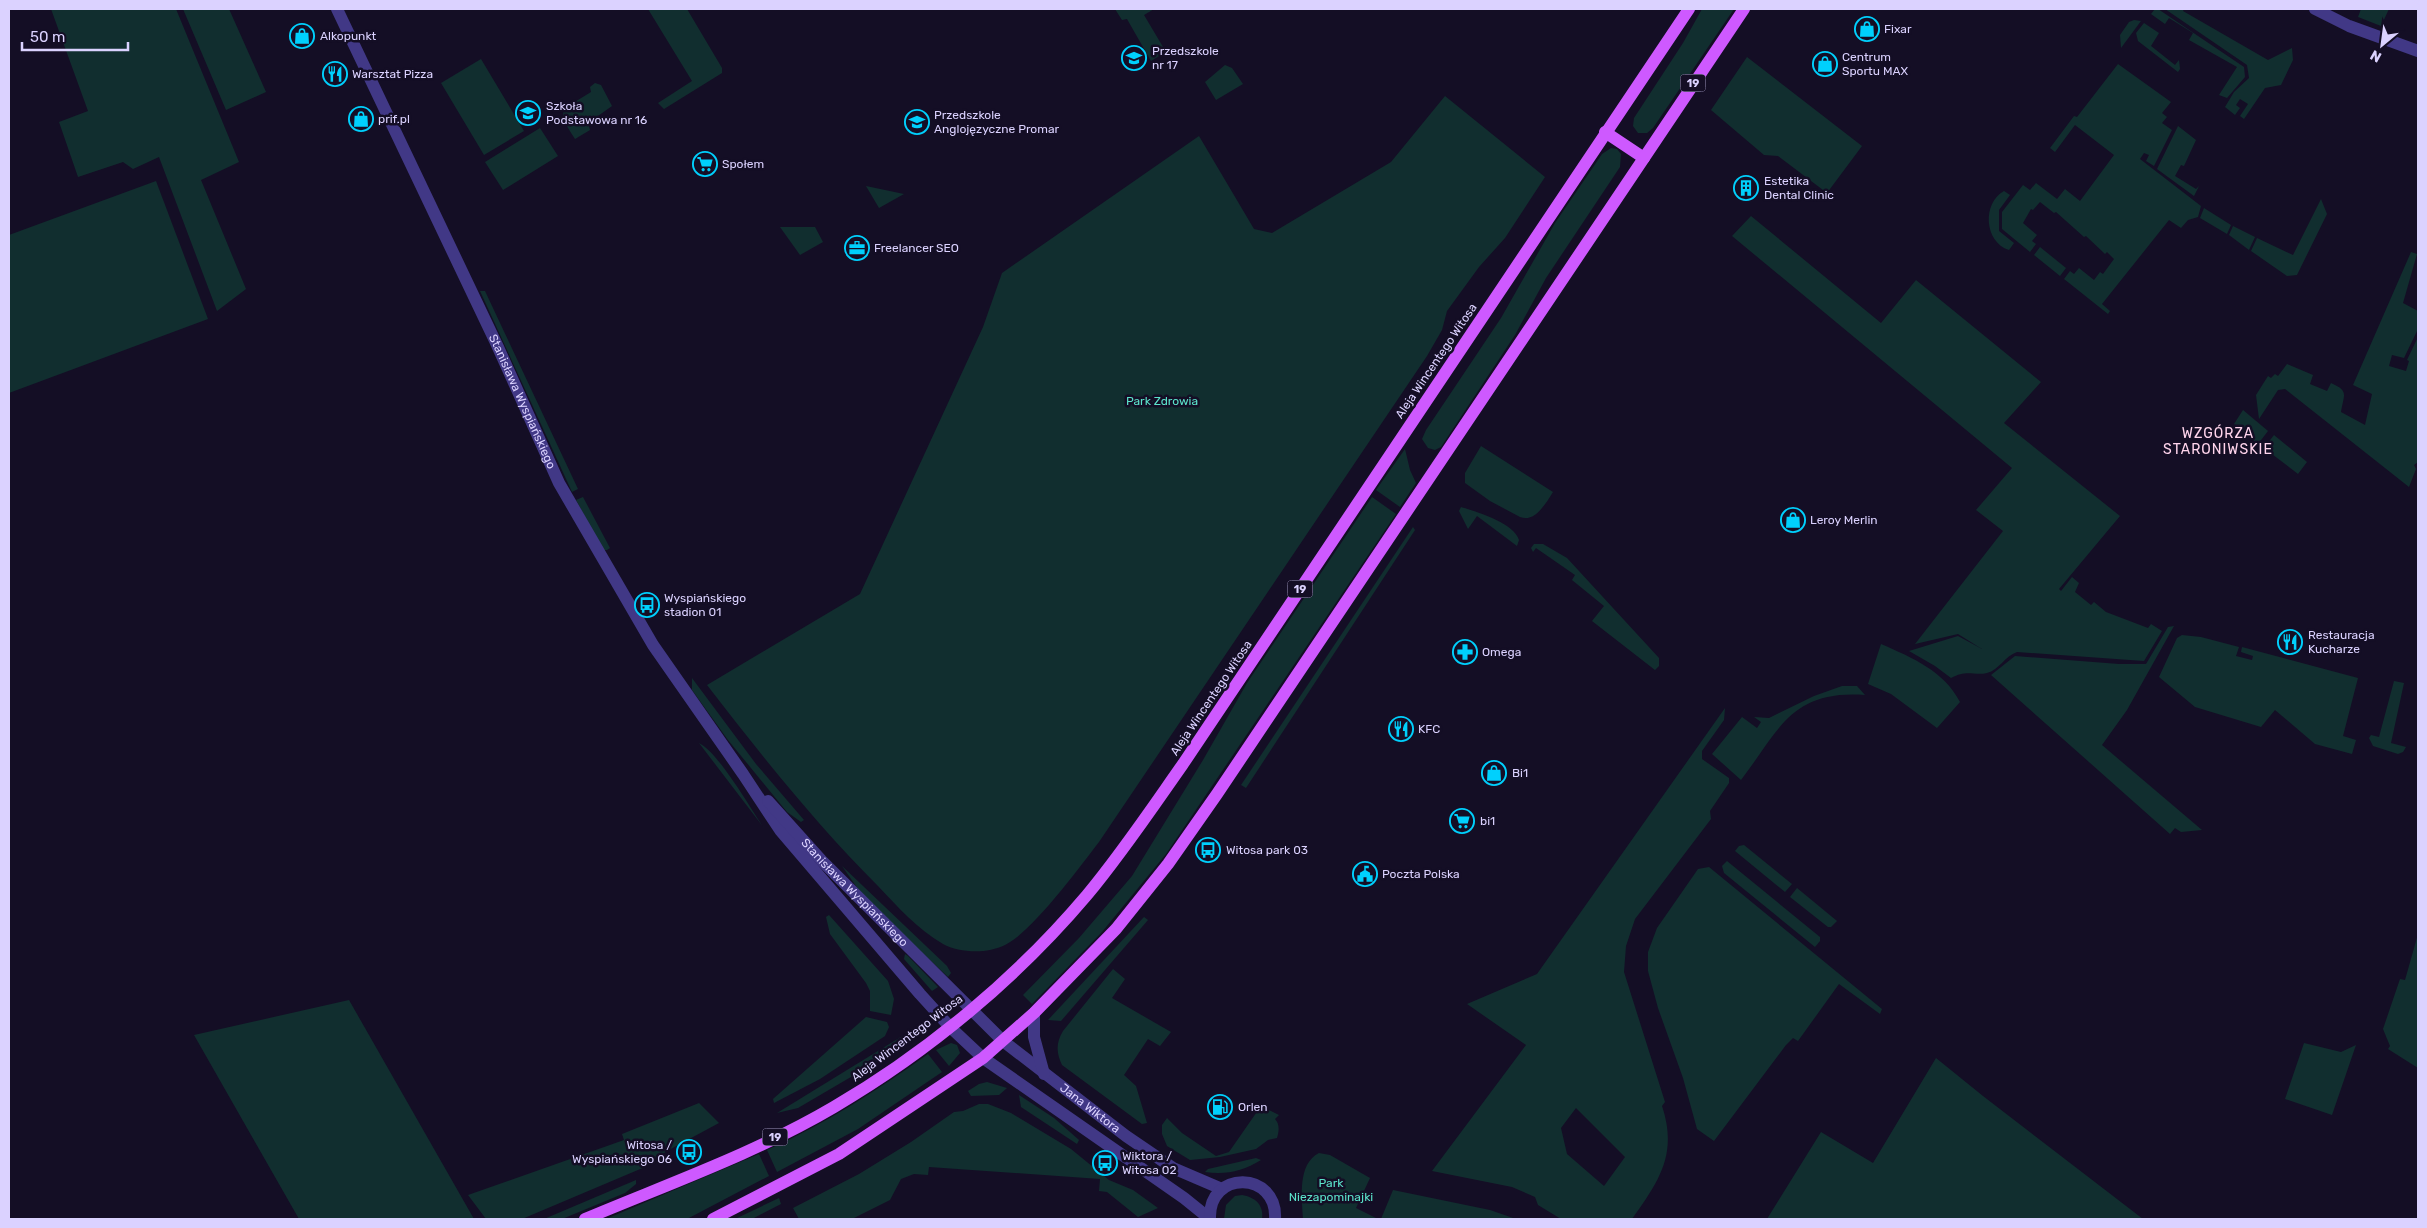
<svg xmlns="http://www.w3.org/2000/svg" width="2427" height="1228" viewBox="0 0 2427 1228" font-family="Rubik,sans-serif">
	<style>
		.green { fill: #112e2f; fill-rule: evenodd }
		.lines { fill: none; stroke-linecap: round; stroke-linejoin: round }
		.minor { stroke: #413886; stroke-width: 12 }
		.major { stroke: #ce59ff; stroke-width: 12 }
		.labels { text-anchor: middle; stroke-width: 5; stroke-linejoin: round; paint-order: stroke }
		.shield { fill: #140e25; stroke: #9f97be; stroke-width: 1 }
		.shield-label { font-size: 11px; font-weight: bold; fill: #dbd2ff }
		.poi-label { font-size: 12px; fill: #dbd2ff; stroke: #140e25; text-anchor: start }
		.street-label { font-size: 12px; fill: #dbd2ff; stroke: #140e25 }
		.park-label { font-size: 12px; fill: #5be3cb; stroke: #140e25 }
		.neighbourhood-label { font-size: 14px; letter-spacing: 1px; fill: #ffd4ec; stroke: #140e25 }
	</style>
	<rect width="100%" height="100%" fill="#140e25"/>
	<g class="green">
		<polygon points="51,9 176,9 239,162 201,180 246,289 217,311 159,157 133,169 123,162 78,177 59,122 88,111"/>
		<polygon points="183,9 229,9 266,92 226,110"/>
		<polygon points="648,9 687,9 722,68 722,73 664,109 658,103 692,81"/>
		<polygon points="1115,9 1154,9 1144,15 1166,52 1151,61 1127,19 1122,20"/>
		<polygon points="1702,9 1734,9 1653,128 1647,133 1638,133 1633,126 1634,118 1683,43"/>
		<polygon points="2155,9 2158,9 2244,67 2245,77 2227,98 2219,95 2237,67 2189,40 2193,33 2169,18 2165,24 2151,14"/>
		<polygon points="2165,9 2184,9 2183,11 2268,60 2292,48 2293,60 2281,85 2265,88 2244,119 2240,116 2248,104 2240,99 2236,105 2240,108 2235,115 2225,107 2234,92 2249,78 2247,65"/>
		<polygon points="2361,9 2389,9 2381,26 2358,17"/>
		<polygon points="2134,20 2141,21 2121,48 2120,35 2129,22"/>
		<polygon points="2144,23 2159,33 2151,46 2175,65 2179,60 2180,69 2178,72 2138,41 2136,33"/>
		<polygon points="1747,57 1862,146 1827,193 1778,156 1764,155 1711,110"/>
		<polygon points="481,59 524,131 484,155 441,83"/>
		<polygon points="2118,64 2171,102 2162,113 2167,117 2162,123 2172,130 2154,166 2146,161 2149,155 2144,153 2140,159 2201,206 2198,217 2188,220 2181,228 2169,220 2102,304 2110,311 2108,314 2064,279 2070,271 2074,274 2079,268 2094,280 2100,272 2103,274 2114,259 2107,252 2105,254 2086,236 2084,237 2056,212 2054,213 2040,202 2033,210 2031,209 2023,223 2037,235 2032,241 2036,244 2030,252 2002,229 2002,212 2023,185 2030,190 2036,183 2057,199 2065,189 2080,201 2114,155 2075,125 2055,152 2050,148 2074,116 2077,117"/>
		<polygon points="1225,65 1232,68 1243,84 1216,100 1205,82"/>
		<path d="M 595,83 L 601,85 L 612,106 L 588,123 L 590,130 L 575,139 C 570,130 559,118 565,108 L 591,92 L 590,87 Z"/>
		<path d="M 1445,96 L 1545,177 L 1505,238 L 1479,267 L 1447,311 L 1442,330 L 1427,356 L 1099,842 C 1079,868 1032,932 1005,945 C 987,954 960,953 943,944 C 917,929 898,907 878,886 C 815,823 761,755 707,685 L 860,594 L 983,327 L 1002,273 L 1199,136 L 1254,229 L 1272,233 L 1391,162 Z"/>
		<polygon points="2178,126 2196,140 2184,166 2181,165 2175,176 2196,189 2199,186 2194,196 2157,169"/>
		<polygon points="540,128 558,156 503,190 485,162"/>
		<polygon points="1611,148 1617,149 1621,154 1620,167 1546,278 1515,335 1441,447 1435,450 1428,448 1422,439 1426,430 1501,318 1555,223 1602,154"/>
		<polygon points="156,181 208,319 9,393 9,235"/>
		<polygon points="866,186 904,194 879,208"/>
		<path d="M 2004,191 L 2010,195 L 1999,210 L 1999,231 L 2014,243 L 2009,250 C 1984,242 1982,203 2004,191 Z"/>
		<polygon points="2321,199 2327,214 2297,275 2287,276 2251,251 2257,238 2293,255"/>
		<polygon points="2204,208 2231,225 2227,234 2200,218"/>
		<path d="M 1751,216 L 1881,323 L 1916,280 L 2041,382 L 2004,423 L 2120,516 L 2059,589 L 2061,591 L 2072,577 L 2079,583 L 2075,592 L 2091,605 L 2094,602 L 2106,612 L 2148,628 L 2151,624 L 2162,631 L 2144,661 L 2017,652 C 2005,656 1999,670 1987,673 C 1974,676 1967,669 1951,678 L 1935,666 L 1909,651 L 1958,636 L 1982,649 L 1958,634 L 1915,644 L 2003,531 L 1976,510 L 2012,468 L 1732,236 Z"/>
		<polygon points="2233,226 2255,237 2249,250 2229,235"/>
		<polygon points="780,227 815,227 823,242 800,255"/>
		<polygon points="2040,247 2066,268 2060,276 2034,255"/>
		<path d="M 2411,252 L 2417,254 L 2403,303 L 2418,311 L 2418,329 L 2404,358 L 2392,355 L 2389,366 L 2406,371 L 2409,361 L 2407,360 L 2418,337 L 2418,462 L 2414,465 L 2416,469 L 2409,487 L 2285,389 L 2278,390 L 2259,419 L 2256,395 L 2268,376 L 2271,378 L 2275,374 L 2278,376 L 2287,364 L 2313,375 L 2310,384 L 2327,391 L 2331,383 C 2349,391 2344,394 2341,412 L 2365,425 L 2372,394 L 2353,385 Z"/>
		<polygon points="480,291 485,291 578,489 572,492"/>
		<polygon points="2243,410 2268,431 2258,444 2234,424"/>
		<polygon points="2274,435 2307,462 2298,474 2264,448"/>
		<path d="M 1481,446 L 1553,492 C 1546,503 1535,523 1520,517 L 1490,501 L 1465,483 L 1465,473 Z"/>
		<polygon points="1405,449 1410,470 1416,483 1400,507 1376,490"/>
		<polygon points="583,497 610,548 607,550 603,550 576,500"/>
		<polygon points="1372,497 1396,514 1166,854 1102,932 1032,1004 1023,995 1079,938 1132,876 1203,760 1247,683"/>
		<path d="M 1461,507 C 1477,512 1514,523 1519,540 L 1517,546 L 1477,516 L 1468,529 L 1459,511 Z"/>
		<polygon points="1413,527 1415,530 1246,788 1241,785"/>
		<polygon points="1534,544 1543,544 1567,558 1659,658 1659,666 1655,670 1592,621 1604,606 1572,580 1575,575 1536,548 1533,552 1531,548"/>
		<polygon points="2174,626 2127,710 2102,745 2202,830 2181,832 2175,828 2170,834 1991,675 2015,656 2119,664 2146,664 2168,627"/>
		<polygon points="2182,635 2201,637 2239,647 2236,656 2252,660 2253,656 2241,652 2242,647 2358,678 2343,736 2356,740 2352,754 2315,744 2275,710 2261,727 2195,707 2159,677 2177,638"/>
		<path d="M 1881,644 C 1913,658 1944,671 1960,702 L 1937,728 L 1891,694 L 1868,684 Z"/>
		<polygon points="692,678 756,764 804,820 801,822 787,812 728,740 692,690"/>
		<polygon points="2394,681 2404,683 2391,743 2406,747 2403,752 2398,754 2373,746 2369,738 2371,735 2379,737"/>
		<path d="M 1842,686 L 1857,686 L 1865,695 C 1791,690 1780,729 1741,780 L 1712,754 L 1742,717 L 1757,728 L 1761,722 L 1754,717 L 1769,718 L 1814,696 Z"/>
		<path d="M 1725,708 L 1724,720 L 1702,751 L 1702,759 L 1729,778 L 1729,783 L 1710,811 L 1711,819 L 1635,919 L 1626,946 L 1624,972 L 1665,1102 L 1662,1106 C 1678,1154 1659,1181 1632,1219 L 1561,1219 L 1538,1205 L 1535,1197 L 1512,1187 L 1432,1171 L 1526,1045 L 1467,1004 L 1537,974 ZM 1576,1108 L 1625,1157 L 1604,1186 L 1567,1154 L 1561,1128 Z"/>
		<path d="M 699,743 C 719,753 750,808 764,828 Z"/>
		<polygon points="1744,845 1792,884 1785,892 1735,851 1739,846"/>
		<polygon points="1727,861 1820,937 1820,941 1815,947 1724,873 1722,866"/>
		<polygon points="842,866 947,966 951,973 948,977 865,899"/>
		<polygon points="1709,867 1882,1009 1880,1014 1839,984 1798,1041 1793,1038 1786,1045 1714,1141 1697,1129 1683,1078 1658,1008 1648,971 1648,952 1657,928 1698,869"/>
		<polygon points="1797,888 1837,921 1831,927 1828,927 1790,897"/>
		<polygon points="829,915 888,981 894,999 891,1015 870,1011 870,991 866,983 830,934 826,917"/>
		<polygon points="1144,917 1148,920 1061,1021 1048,1020"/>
		<polygon points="2418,934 2418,1068 2388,1049 2390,1046 2383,1029 2400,979 2405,980"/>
		<polygon points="905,954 908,956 938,987 932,991 904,959"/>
		<path d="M 1113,969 L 1125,979 L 1112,998 L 1171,1032 L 1160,1046 L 1148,1039 L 1124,1075 L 1136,1086 L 1147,1123 L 1142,1124 L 1062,1065 C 1056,1052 1056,1043 1063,1031 Z"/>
		<polygon points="349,1000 474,1219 299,1219 194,1035"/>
		<polygon points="866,1017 887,1022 889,1027 885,1036 820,1079 774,1103 773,1099"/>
		<polygon points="904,1035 914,1040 798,1108 777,1113"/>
		<polygon points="951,1043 957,1045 960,1053 949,1066 936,1050"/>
		<polygon points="2304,1043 2341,1052 2356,1045 2332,1115 2285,1099"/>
		<path d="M 928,1054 L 942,1072 L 858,1129 L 777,1172 L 767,1150 C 825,1124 876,1091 928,1054 Z"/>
		<polygon points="1936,1058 1983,1096 2143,1219 1767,1219 1821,1132 1873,1163"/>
		<polygon points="987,1082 1007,1088 999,1095 971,1096 968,1091 979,1084"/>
		<polygon points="1019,1095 1054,1118 1079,1140 1077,1144 1021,1107"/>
		<polygon points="699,1103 719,1123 667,1151 645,1167 522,1219 486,1219 468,1195 624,1140 622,1134"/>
		<polygon points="979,1104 988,1104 1011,1113 1071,1149 1109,1180 1133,1190 1158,1208 1138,1217 1107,1192 1099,1191 1100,1179 929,1167 928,1175 914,1174 901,1179 890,1200 852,1219 799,1219 793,1208 859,1174 911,1142 954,1112 963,1111"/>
		<path d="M 1261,1106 L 1279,1115 L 1275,1119 C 1280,1124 1279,1132 1277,1138 L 1268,1140 L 1256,1149 L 1220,1157 L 1190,1160 L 1167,1146 L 1162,1134 L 1162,1125 L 1167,1118 L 1182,1133 L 1216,1156 L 1229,1152 Z"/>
		<path d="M 1319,1153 L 1330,1155 L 1370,1178 L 1356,1208 L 1378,1219 L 1303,1219 C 1302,1198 1297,1164 1319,1153 Z"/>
		<polygon points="759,1154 769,1176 687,1219 606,1219"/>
		<path d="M 1256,1158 L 1261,1160 C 1243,1171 1226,1175 1205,1172 L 1208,1169 Z"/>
		<polygon points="636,1180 636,1184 625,1193 562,1219 544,1219"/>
		<polygon points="1393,1190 1490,1210 1516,1219 1381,1219"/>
		<path d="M 1242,1195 C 1255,1197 1264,1205 1262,1219 L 1224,1219 L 1226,1205 L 1235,1196 Z"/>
		<polygon points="779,1198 781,1204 752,1219 735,1219"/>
	</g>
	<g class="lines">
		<g class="minor">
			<path id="s1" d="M 337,9 L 497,345 L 559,483 L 653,645 L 743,774 L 780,830 L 920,994 L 950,1027 L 983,1058 L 1184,1198 L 1210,1219"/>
			<polyline points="2315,9 2349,26 2418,51"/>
			<path id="s2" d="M 768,801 L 822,861 L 1003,1041 L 1126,1136 L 1173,1168 L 1222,1189"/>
			<polyline points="1034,1013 1034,1037 1044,1074"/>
			<path d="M 1210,1219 C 1208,1169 1278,1171 1275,1219"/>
		</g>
		<g class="major">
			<polyline points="1605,132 1644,158"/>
			<path d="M 585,1219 C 668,1184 756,1153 834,1107 C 928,1052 1017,978 1087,895 C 1122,853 1152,808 1183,764 L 1689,9"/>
			<polyline points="713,1219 839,1154 983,1058 1034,1013 1116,929 1168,864 1217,794 1744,9"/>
		</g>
	</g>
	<defs>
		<symbol id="shop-ring" viewBox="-11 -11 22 22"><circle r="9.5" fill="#140e25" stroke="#00d0fd" stroke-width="1.5"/><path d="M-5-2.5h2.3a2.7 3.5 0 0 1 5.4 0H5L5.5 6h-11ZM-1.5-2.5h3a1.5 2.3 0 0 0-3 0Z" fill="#00d0fd"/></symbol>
		<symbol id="school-ring" viewBox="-11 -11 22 22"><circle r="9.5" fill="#140e25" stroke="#00d0fd" stroke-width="1.5"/><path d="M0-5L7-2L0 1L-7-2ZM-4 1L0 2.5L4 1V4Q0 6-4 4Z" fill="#00d0fd"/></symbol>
		<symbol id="restaurant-ring" viewBox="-11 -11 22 22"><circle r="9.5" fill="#140e25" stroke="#00d0fd" stroke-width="1.5"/><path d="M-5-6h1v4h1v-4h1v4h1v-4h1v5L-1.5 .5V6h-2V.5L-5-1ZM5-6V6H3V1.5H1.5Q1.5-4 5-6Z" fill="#00d0fd"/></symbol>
		<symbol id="supermarket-ring" viewBox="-11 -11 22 22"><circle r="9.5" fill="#140e25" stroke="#00d0fd" stroke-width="1.5"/><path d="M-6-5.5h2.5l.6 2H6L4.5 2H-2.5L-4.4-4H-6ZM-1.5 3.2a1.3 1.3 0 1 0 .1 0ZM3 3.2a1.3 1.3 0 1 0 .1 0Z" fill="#00d0fd"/></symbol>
		<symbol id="building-ring" viewBox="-11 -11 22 22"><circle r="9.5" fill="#140e25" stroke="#00d0fd" stroke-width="1.5"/><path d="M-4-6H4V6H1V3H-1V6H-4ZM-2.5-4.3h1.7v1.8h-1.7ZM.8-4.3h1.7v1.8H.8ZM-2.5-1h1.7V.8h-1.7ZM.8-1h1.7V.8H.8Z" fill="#00d0fd"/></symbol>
		<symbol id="office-ring" viewBox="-11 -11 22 22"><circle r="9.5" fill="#140e25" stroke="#00d0fd" stroke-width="1.5"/><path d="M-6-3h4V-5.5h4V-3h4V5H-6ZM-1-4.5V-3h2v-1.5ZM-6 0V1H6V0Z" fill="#00d0fd"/></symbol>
		<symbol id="bus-ring" viewBox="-11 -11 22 22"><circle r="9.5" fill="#140e25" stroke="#00d0fd" stroke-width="1.5"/><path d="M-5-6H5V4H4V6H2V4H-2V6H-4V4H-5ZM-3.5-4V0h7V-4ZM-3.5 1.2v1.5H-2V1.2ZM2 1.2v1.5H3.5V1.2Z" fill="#00d0fd"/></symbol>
		<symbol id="pharmacy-ring" viewBox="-11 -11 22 22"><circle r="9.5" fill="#140e25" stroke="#00d0fd" stroke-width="1.5"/><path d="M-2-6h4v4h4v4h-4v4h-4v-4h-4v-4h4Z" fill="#00d0fd"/></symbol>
		<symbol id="civic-ring" viewBox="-11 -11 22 22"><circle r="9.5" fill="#140e25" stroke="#00d0fd" stroke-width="1.5"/><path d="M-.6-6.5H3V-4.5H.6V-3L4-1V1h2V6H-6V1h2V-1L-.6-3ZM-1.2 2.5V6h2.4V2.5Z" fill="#00d0fd"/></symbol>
		<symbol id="fuel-ring" viewBox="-11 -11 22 22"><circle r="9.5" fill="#140e25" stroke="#00d0fd" stroke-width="1.5"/><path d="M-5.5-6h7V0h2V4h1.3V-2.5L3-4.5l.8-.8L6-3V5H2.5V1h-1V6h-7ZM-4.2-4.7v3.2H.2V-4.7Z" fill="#00d0fd"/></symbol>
	</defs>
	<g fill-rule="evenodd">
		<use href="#shop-ring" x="1853" y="15" width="28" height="28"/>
		<use href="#shop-ring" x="288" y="22" width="28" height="28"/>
		<use href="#school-ring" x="1120" y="44" width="28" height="28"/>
		<use href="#shop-ring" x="1811" y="50" width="28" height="28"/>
		<use href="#restaurant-ring" x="321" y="60" width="28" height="28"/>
		<use href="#school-ring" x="514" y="99" width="28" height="28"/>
		<use href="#shop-ring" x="347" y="105" width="28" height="28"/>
		<use href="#school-ring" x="903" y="108" width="28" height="28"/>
		<use href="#supermarket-ring" x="691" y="150" width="28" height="28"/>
		<use href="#building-ring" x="1732" y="174" width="28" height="28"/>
		<use href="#office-ring" x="843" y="234" width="28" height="28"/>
		<use href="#shop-ring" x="1779" y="506" width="28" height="28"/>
		<use href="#bus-ring" x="633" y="591" width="28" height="28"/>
		<use href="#restaurant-ring" x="2276" y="628" width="28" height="28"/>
		<use href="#pharmacy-ring" x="1451" y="638" width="28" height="28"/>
		<use href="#restaurant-ring" x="1387" y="715" width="28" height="28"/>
		<use href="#shop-ring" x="1480" y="759" width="28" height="28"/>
		<use href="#supermarket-ring" x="1448" y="807" width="28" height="28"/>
		<use href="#bus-ring" x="1194" y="836" width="28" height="28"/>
		<use href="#civic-ring" x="1351" y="860" width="28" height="28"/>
		<use href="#fuel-ring" x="1206" y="1093" width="28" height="28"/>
		<use href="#bus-ring" x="675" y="1138" width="28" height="28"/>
		<use href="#bus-ring" x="1091" y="1149" width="28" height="28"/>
	</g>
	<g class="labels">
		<g class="shield">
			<rect x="1680.5" y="74.5" width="25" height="17" rx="4"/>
			<rect x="1287.5" y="580.5" width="25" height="17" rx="4"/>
			<rect x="762.5" y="1128.5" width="25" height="17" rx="4"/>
		</g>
		<g class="shield-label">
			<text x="1693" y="87">19</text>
			<text x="1300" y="593">19</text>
			<text x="775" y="1141">19</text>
		</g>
		<g class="poi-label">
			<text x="1884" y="33">Fixar</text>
			<text x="320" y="40">Alkopunkt</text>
			<text x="1152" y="55">Przedszkole<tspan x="1152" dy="14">nr 17</tspan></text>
			<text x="1842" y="61">Centrum<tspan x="1842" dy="14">Sportu MAX</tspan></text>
			<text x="352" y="78">Warsztat Pizza</text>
			<text x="546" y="110">Szkoła<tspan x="546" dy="14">Podstawowa nr 16</tspan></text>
			<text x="934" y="119">Przedszkole<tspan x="934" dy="14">Anglojęzyczne Promar</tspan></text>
			<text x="378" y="123">prif.pl</text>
			<text x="722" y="168">Społem</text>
			<text x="1764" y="185">Estetika<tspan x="1764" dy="14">Dental Clinic</tspan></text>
			<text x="874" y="252">Freelancer SEO</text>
			<text x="1810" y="524">Leroy Merlin</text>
			<text x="664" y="602">Wyspiańskiego<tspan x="664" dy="14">stadion 01</tspan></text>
			<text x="2308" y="639">Restauracja<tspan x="2308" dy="14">Kucharze</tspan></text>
			<text x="1482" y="656">Omega</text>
			<text x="1418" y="733">KFC</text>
			<text x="1512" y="777">Bi1</text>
			<text x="1480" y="825">bi1</text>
			<text x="1226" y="854">Witosa park 03</text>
			<text x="1382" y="878">Poczta Polska</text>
			<text x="1238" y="1111">Orlen</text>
			<text x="672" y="1149" text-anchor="end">Witosa /<tspan x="672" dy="14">Wyspiańskiego 06</tspan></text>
			<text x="1122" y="1160">Wiktora /<tspan x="1122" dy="14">Witosa 02</tspan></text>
		</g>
		<g class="street-label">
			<text transform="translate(1436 361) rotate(-56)" y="4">Aleja Wincentego Witosa</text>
			<text dy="4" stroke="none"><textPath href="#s1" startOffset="434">Stanisława Wyspiańskiego</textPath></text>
			<text transform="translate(1211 698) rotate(-56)" y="4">Aleja Wincentego Witosa</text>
			<text dy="4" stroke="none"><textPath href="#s2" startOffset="126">Stanisława Wyspiańskiego</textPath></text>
			<text transform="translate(907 1038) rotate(-37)" y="4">Aleja Wincentego Witosa</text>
			<text dy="4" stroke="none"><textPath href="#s2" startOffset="446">Jana Wiktora</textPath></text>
		</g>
		<g class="park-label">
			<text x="1162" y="405">Park Zdrowia</text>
			<text x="1331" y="1187">Park<tspan x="1331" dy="14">Niezapominajki</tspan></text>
		</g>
		<g class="neighbourhood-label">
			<text x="2218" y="438">WZGÓRZA<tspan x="2218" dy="16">STARONIWSKIE</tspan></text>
		</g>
	</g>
	<rect width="2427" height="1228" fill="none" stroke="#dbd2ff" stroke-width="20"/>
	<g transform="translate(2382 45) rotate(209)" stroke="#140e25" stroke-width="4" paint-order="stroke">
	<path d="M0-4L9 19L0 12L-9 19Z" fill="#dbd2ff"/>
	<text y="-8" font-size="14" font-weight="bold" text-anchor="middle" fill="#dbd2ff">N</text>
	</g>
	<path d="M22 42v8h106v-8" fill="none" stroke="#dbd2ff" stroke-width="2.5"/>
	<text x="30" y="42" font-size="15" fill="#dbd2ff" stroke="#140e25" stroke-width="4" paint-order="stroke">50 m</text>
</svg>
